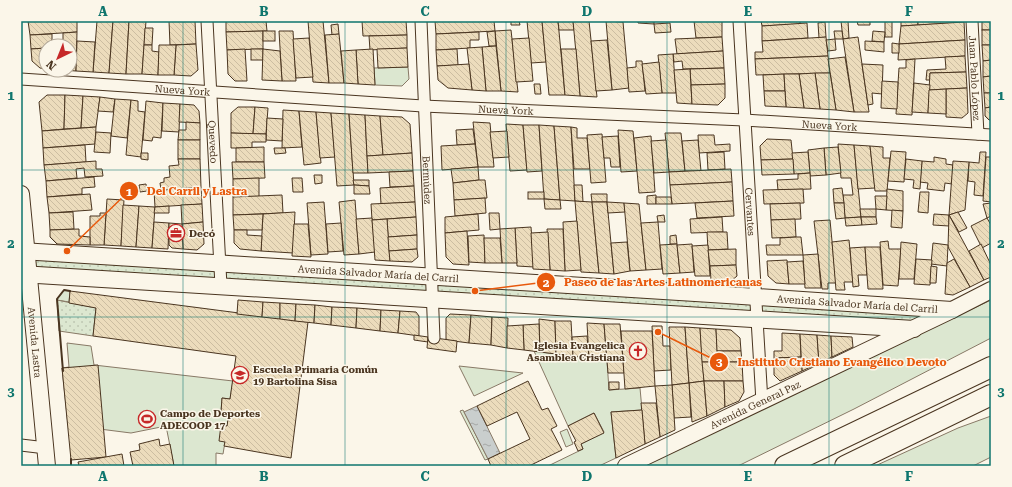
<svg xmlns="http://www.w3.org/2000/svg" width="1012" height="487" viewBox="0 0 1012 487" font-family="'Roboto Serif',serif">
	<style>
		.green { fill: #dce7d0; stroke: #887966 }
		.park { fill: url(#park-dots); stroke: #887966 }
		.water { fill: url(#water-ripples); stroke: #887966 }
		.building { fill: url(#building-back-hatch); stroke: #4a3520 }
		.lines { fill: none; stroke-linecap: round; stroke-linejoin: round }
		.street-casing { stroke: #4a3520; stroke-width: 13 }
		.secondary-casing { stroke: #4a3520; stroke-width: 18 }
		.highway-casing { stroke: #4a3520; stroke-width: 22 }
		.street { stroke: #fbf6e9; stroke-width: 11 }
		.secondary { stroke: #fbf6e9; stroke-width: 16 }
		.highway { stroke: #fbf6e9; stroke-width: 20 }
		.wall { stroke: #4a3520; stroke-width: 2 }
		.grid { fill: none; stroke: #0f766e; stroke-width: 1; stroke-opacity: 0.55 }
		.labels { text-anchor: middle; stroke-width: 3; stroke-linejoin: round; paint-order: stroke }
		.street-label { font-size: 10px; fill: #4a3520; stroke: #fbf6e9 }
		.poi-label { font-size: 10px; font-weight: bold; fill: #4a3520; stroke: #fbf6e9; text-anchor: start }
		.leader { fill: none; stroke: #e8590c; stroke-width: 1.5 }
		.callout-dot { fill: #e8590c; stroke: #fbf6e9; stroke-width: 1.5 }
		.mark-label { font-size: 12px; text-anchor: middle; font-weight: bold; fill: #fff }
		.callout-label { font-size: 11px; text-anchor: middle; font-weight: bold; fill: #e8590c; stroke: #fbf6e9; stroke-width: 3; stroke-linejoin: round; paint-order: stroke }
		.neatline { fill: none; stroke: #0f766e; stroke-width: 1.5 }
		.grid-label { font-size: 13px; text-anchor: middle; font-weight: bold; fill: #0f766e }
	</style>
	<defs>
		<pattern id="park-dots" width="8" height="8" patternUnits="userSpaceOnUse"><rect width="8" height="8" fill="#dce7d0"/><path d="M2 2h.1M6 6h.1" fill="none" stroke="#bec7b2" stroke-width="1.8" stroke-linecap="round"/></pattern>
		<pattern id="water-ripples" width="26" height="14" patternUnits="userSpaceOnUse"><rect width="26" height="14" fill="#c9cecd"/><path d="M2 4q2-2 4 0t4 0M15 11q2-2 4 0t4 0" fill="none" stroke="#a5a8a6"/></pattern>
		<pattern id="building-back-hatch" width="6" height="6" patternUnits="userSpaceOnUse"><rect width="6" height="6" fill="#ecdcbc"/><path d="M-1 5l2 2M0 0l6 6M5-1l2 2" fill="none" stroke="#ccbda1"/></pattern>
	</defs>
	<rect width="100%" height="100%" fill="#fbf6e9"/>
	<g class="green">
		<polygon points="408,67 409,79 402,86 375,85 374,68"/>
		<polygon points="64,290 70,291 69,302 57,300 57,299"/>
		<polygon points="991,300 991,338 854,409 738,466 640,466"/>
		<polygon points="67,343 91,346 94,365 233,381 230,399 222,398 221,412 229,413 227,426 221,425 225,442 223,454 216,453 216,466 174,466 166,426 131,433 68,425 62,368 69,367"/>
		<polygon points="534,351 607,361 609,390 640,388 642,410 611,412 616,458 599,466 548,466 583,449 581,444 604,432 594,413 568,426"/>
		<polygon points="459,366 523,373 474,396"/>
		<polygon points="463,410 488,459 485,460 460,411"/>
		<polygon points="991,416 991,457 973,466 875,466 958,428"/>
		<polygon points="567,429 573,444 566,447 560,432"/>
	</g>
	<g class="park">
		<polygon points="21,251 952,310 914,329 28,274"/>
		<polygon points="57,300 96,308 93,336 59,331"/>
	</g>
	<polygon class="water" points="477,406 500,453 488,459 464,412"/>
	<g class="building">
		<polygon points="28,21 77,21 77,32 30,35"/>
		<polygon points="97,21 113,21 109,73 93,72"/>
		<polygon points="113,21 129,21 126,74 109,73"/>
		<polygon points="129,21 146,21 142,74 126,74"/>
		<polygon points="169,21 195,21 196,44 170,45"/>
		<polygon points="226,21 266,21 267,31 226,32"/>
		<polygon points="308,21 323,21 329,83 313,82"/>
		<polygon points="362,21 406,21 407,35 363,36"/>
		<polygon points="435,21 494,21 495,31 436,34"/>
		<polygon points="511,21 519,21 520,25 511,25"/>
		<polygon points="527,21 542,21 546,62 531,63"/>
		<polygon points="542,21 558,21 565,95 549,95"/>
		<polygon points="558,21 573,21 574,30 559,30"/>
		<polygon points="573,21 589,21 597,97 580,96"/>
		<polygon points="606,21 623,22 629,88 612,90"/>
		<polygon points="638,21 654,21 654,24 638,23"/>
		<polygon points="694,21 722,21 722,37 696,38"/>
		<polygon points="761,21 800,21 800,24 762,26"/>
		<polygon points="841,21 848,21 849,38 843,39"/>
		<polygon points="857,21 870,21 870,25 858,25"/>
		<rect x="885" y="21" width="7" height="16"/>
		<polygon points="901,21 918,21 918,25 901,26"/>
		<polygon points="918,21 954,21 954,23 918,25"/>
		<rect x="982" y="21" width="9" height="9"/>
		<polygon points="825,22 826,37 819,38 818,23"/>
		<polygon points="964,22 965,40 899,44 901,26"/>
		<polygon points="670,23 671,32 655,33 654,24"/>
		<polygon points="807,23 808,38 762,41 762,26"/>
		<polygon points="338,24 339,34 332,35 331,25"/>
		<polygon points="145,28 153,28 152,45 144,45"/>
		<polygon points="511,30 512,39 518,92 501,91 495,31"/>
		<rect x="982" y="30" width="9" height="15"/>
		<polygon points="263,31 263,49 227,50 226,32"/>
		<rect x="263" y="31" width="12" height="10"/>
		<polygon points="279,31 293,31 296,81 282,81"/>
		<polygon points="495,31 496,46 489,46 487,32"/>
		<polygon points="834,31 842,31 843,39 835,39"/>
		<polygon points="873,31 885,32 884,42 872,41"/>
		<polygon points="77,32 76,71 62,70 70,70 70,46 63,46 63,33"/>
		<polygon points="479,32 479,40 470,40 470,48 436,50 436,34"/>
		<polygon points="52,34 52,46 46,46 46,48 31,49 30,35"/>
		<polygon points="339,34 344,83 329,83 325,35"/>
		<polygon points="407,35 407,48 370,50 369,36"/>
		<polygon points="722,37 723,51 677,54 675,39"/>
		<polygon points="826,37 828,56 755,59 755,52 763,52 762,41"/>
		<polygon points="858,37 868,105 869,112 854,112 843,39"/>
		<polygon points="309,38 313,77 296,78 293,39"/>
		<polygon points="529,38 533,81 516,82 512,39"/>
		<polygon points="835,39 836,50 828,51 826,40"/>
		<polygon points="607,40 612,90 596,91 591,41"/>
		<polygon points="965,40 965,56 898,60 899,44"/>
		<polygon points="77,41 95,42 93,72 76,71"/>
		<polygon points="865,41 884,42 884,52 865,50"/>
		<polygon points="892,43 899,44 899,53 892,53"/>
		<polygon points="196,44 198,70 191,76 174,75 176,45"/>
		<polygon points="144,45 152,45 152,51 159,52 158,75 142,74"/>
		<polygon points="159,45 176,45 174,75 158,75"/>
		<polygon points="982,45 991,45 991,60 983,61"/>
		<polygon points="496,46 501,91 486,91 482,47"/>
		<polygon points="482,47 486,91 472,90 467,48"/>
		<polygon points="46,48 46,69 40,68 32,61 31,49"/>
		<polygon points="407,48 408,67 378,68 377,49"/>
		<polygon points="245,49 247,81 235,81 228,74 227,50"/>
		<rect x="251" y="49" width="12" height="11"/>
		<polygon points="263,49 280,51 282,81 262,80"/>
		<polygon points="373,49 375,85 358,84 356,50"/>
		<polygon points="457,49 458,65 437,66 436,50"/>
		<polygon points="561,49 576,49 580,96 565,95"/>
		<polygon points="356,50 358,84 344,83 341,51"/>
		<polygon points="723,51 724,68 683,69 682,61 674,62 673,54"/>
		<polygon points="673,54 676,93 662,93 658,55"/>
		<polygon points="828,56 830,73 756,75 755,59"/>
		<polygon points="965,56 966,72 930,73 930,80 926,80 927,70 946,69 945,57"/>
		<polygon points="845,57 854,112 836,110 828,59"/>
		<polygon points="915,59 912,115 896,114 899,68 906,68 906,60"/>
		<polygon points="991,60 991,76 983,77 983,61"/>
		<polygon points="636,61 642,61 645,91 629,92 627,68 636,67"/>
		<polygon points="659,62 662,93 646,94 642,64"/>
		<polygon points="469,64 472,90 448,88 438,80 437,66"/>
		<polygon points="862,64 883,65 882,94 872,93 873,104 868,105"/>
		<polygon points="724,68 725,84 691,85 690,69"/>
		<polygon points="690,69 692,104 677,103 674,70"/>
		<polygon points="966,72 967,88 929,90 930,73"/>
		<polygon points="815,73 830,73 836,110 820,109"/>
		<polygon points="815,73 820,109 804,108 799,74"/>
		<polygon points="784,74 785,91 764,91 763,75"/>
		<polygon points="784,74 799,74 804,108 786,107"/>
		<polygon points="991,76 991,93 984,93 983,77"/>
		<polygon points="882,81 898,82 897,109 881,108"/>
		<polygon points="914,83 930,85 928,113 912,112"/>
		<polygon points="534,84 540,84 541,94 535,94"/>
		<polygon points="725,84 725,98 718,105 692,104 691,85"/>
		<polygon points="967,88 968,113 962,118 946,117 946,89"/>
		<polygon points="946,89 946,114 928,113 929,90"/>
		<polygon points="764,91 785,91 786,107 765,106"/>
		<polygon points="984,93 991,93 991,107 985,108"/>
		<polygon points="47,95 65,95 64,129 42,131 39,102"/>
		<polygon points="65,95 83,96 81,128 64,129"/>
		<polygon points="83,96 100,97 96,127 81,128"/>
		<polygon points="100,97 115,99 113,112 98,111"/>
		<polygon points="115,99 131,100 127,138 111,136"/>
		<polygon points="131,100 138,101 138,111 145,112 141,157 126,155"/>
		<polygon points="146,101 163,103 161,138 153,137 152,141 143,140"/>
		<polygon points="163,103 180,104 179,132 162,131"/>
		<polygon points="180,104 194,105 199,111 200,123 179,122"/>
		<polygon points="238,107 255,107 253,134 231,133 231,113"/>
		<polygon points="255,107 268,108 266,134 253,134"/>
		<polygon points="991,107 991,120 989,120 985,116 985,108"/>
		<polygon points="283,110 299,111 302,147 282,148"/>
		<polygon points="299,111 316,112 321,163 304,165"/>
		<polygon points="316,112 331,113 335,157 320,158"/>
		<polygon points="331,113 349,114 354,185 337,186"/>
		<polygon points="349,114 365,115 368,173 353,173"/>
		<polygon points="365,115 380,116 383,155 367,156"/>
		<polygon points="380,116 402,117 410,124 412,153 383,155"/>
		<polygon points="267,118 283,119 282,141 266,140"/>
		<polygon points="186,122 200,123 200,140 178,140 179,130 186,130"/>
		<polygon points="473,122 490,123 494,167 478,167"/>
		<polygon points="506,124 523,125 527,170 510,171"/>
		<polygon points="523,125 539,125 542,171 527,172"/>
		<polygon points="539,125 554,126 560,200 544,199"/>
		<polygon points="554,126 571,127 575,201 560,200"/>
		<polygon points="96,127 95,144 43,148 42,131"/>
		<polygon points="571,127 577,128 577,138 587,138 590,169 574,169"/>
		<polygon points="473,129 475,144 457,145 456,130"/>
		<polygon points="618,130 633,131 637,171 621,172"/>
		<polygon points="507,131 509,157 493,158 490,132"/>
		<polygon points="96,132 111,133 110,153 94,152"/>
		<polygon points="231,133 266,134 266,142 252,142 252,148 231,148"/>
		<polygon points="665,133 681,133 685,171 669,172"/>
		<polygon points="602,134 606,182 591,183 587,135"/>
		<polygon points="698,135 714,135 715,145 730,144 730,151 699,153"/>
		<polygon points="618,136 620,167 611,167 610,158 604,158 602,137"/>
		<polygon points="651,136 655,192 639,193 634,138"/>
		<polygon points="767,139 791,140 793,159 761,160 760,146"/>
		<rect x="178" y="140" width="22" height="19"/>
		<polygon points="666,140 669,172 654,173 651,141"/>
		<polygon points="698,140 701,171 685,171 682,141"/>
		<polygon points="475,144 478,167 442,170 441,146"/>
		<polygon points="838,144 854,145 861,217 845,218 843,195 853,195 851,178 841,178"/>
		<polygon points="85,145 86,162 44,165 43,148"/>
		<polygon points="854,145 870,146 875,188 858,189"/>
		<polygon points="870,146 883,147 883,158 890,158 887,191 875,191"/>
		<polygon points="264,147 264,162 236,162 236,148"/>
		<polygon points="838,147 841,173 826,175 824,148"/>
		<polygon points="274,148 285,148 286,153 275,154"/>
		<polygon points="824,148 826,175 810,176 808,150"/>
		<polygon points="891,151 906,152 904,182 888,181"/>
		<polygon points="724,152 725,169 708,170 707,153"/>
		<polygon points="808,152 810,173 794,174 792,153"/>
		<polygon points="980,152 986,152 983,196 974,195 975,182 968,181 969,162 979,163"/>
		<polygon points="141,153 148,153 148,160 141,159"/>
		<polygon points="412,153 413,171 368,173 367,156"/>
		<polygon points="934,157 946,159 946,164 953,165 952,184 945,183 944,191 927,189 928,183 920,182 922,161 934,162"/>
		<polygon points="986,157 991,157 991,202 983,201"/>
		<polygon points="178,159 200,159 201,187 161,190 160,183 164,182 164,178 170,177 169,166 179,165"/>
		<polygon points="793,159 794,174 762,175 761,160"/>
		<polygon points="906,159 922,161 920,189 913,188 914,180 904,179"/>
		<polygon points="96,161 96,169 102,169 103,176 85,177 84,168 76,169 77,178 46,181 44,165"/>
		<polygon points="953,161 969,162 965,210 949,215"/>
		<polygon points="232,162 264,162 265,178 233,179"/>
		<polygon points="478,167 479,180 453,183 451,169"/>
		<polygon points="731,169 732,182 670,185 669,172"/>
		<polygon points="413,171 414,186 390,187 389,172"/>
		<polygon points="810,173 811,189 778,190 777,180 798,179 798,174"/>
		<polygon points="314,175 322,175 322,183 315,184"/>
		<polygon points="94,177 95,187 82,188 82,194 47,197 46,181"/>
		<polygon points="259,178 259,197 233,197 233,179"/>
		<polygon points="292,178 302,178 303,192 293,192"/>
		<polygon points="353,180 369,180 369,186 354,185"/>
		<polygon points="479,180 485,180 487,198 454,200 453,183"/>
		<polygon points="732,182 733,201 672,204 670,185"/>
		<polygon points="146,184 147,191 140,192 139,185"/>
		<polygon points="354,185 369,186 370,194 354,194"/>
		<polygon points="574,185 582,185 583,202 575,201"/>
		<polygon points="414,186 415,202 381,204 380,188"/>
		<polygon points="201,187 202,204 155,207 154,191"/>
		<polygon points="842,188 844,203 834,203 833,189"/>
		<polygon points="803,189 804,203 764,204 763,190"/>
		<polygon points="887,189 903,191 903,211 886,210"/>
		<rect x="528" y="192" width="16" height="7"/>
		<polygon points="920,192 929,192 928,213 918,212"/>
		<polygon points="90,194 92,210 49,213 47,197"/>
		<polygon points="591,194 607,194 607,202 592,202"/>
		<polygon points="282,195 283,213 233,215 233,197"/>
		<polygon points="656,195 656,204 647,204 647,196"/>
		<polygon points="875,196 887,196 886,210 876,209"/>
		<polygon points="656,197 671,197 672,204 656,204"/>
		<polygon points="485,198 486,213 455,216 454,200"/>
		<polygon points="107,199 124,200 121,246 104,245"/>
		<polygon points="544,199 560,200 561,209 545,209"/>
		<polygon points="355,200 359,254 344,255 339,202"/>
		<polygon points="575,201 592,202 599,273 581,272"/>
		<polygon points="733,201 734,216 697,218 695,203"/>
		<polygon points="324,202 328,254 311,255 307,203"/>
		<polygon points="415,202 416,217 372,220 371,204"/>
		<polygon points="592,202 607,202 614,274 599,273"/>
		<polygon points="607,202 624,203 625,212 608,213"/>
		<polygon points="624,203 639,204 646,270 630,271"/>
		<polygon points="800,203 801,219 771,220 770,204"/>
		<polygon points="834,203 844,203 845,218 836,219"/>
		<polygon points="991,203 991,216 987,218 983,204"/>
		<polygon points="202,204 203,222 182,224 181,205"/>
		<polygon points="123,205 139,206 136,247 121,246"/>
		<polygon points="139,206 155,207 152,248 136,247"/>
		<polygon points="169,206 169,213 154,213 155,207"/>
		<polygon points="860,209 876,209 876,217 861,217"/>
		<polygon points="892,210 903,211 902,228 891,227"/>
		<polygon points="73,212 74,229 50,230 49,213"/>
		<polygon points="295,212 293,253 261,251 263,214"/>
		<polygon points="958,212 967,228 959,232 949,215"/>
		<polygon points="100,213 106,213 104,245 90,245 90,216 100,216"/>
		<polygon points="489,213 499,213 500,229 490,230"/>
		<polygon points="263,214 262,230 234,230 233,215"/>
		<polygon points="478,214 479,230 445,233 445,217"/>
		<polygon points="934,214 949,215 949,226 933,225"/>
		<polygon points="664,215 665,222 658,222 657,216"/>
		<polygon points="949,215 984,280 970,287 948,247"/>
		<polygon points="416,217 417,235 388,237 387,219"/>
		<polygon points="722,217 723,232 691,233 690,219"/>
		<polygon points="861,217 862,225 846,226 845,218"/>
		<polygon points="861,217 876,217 877,224 862,225"/>
		<polygon points="372,218 375,252 359,254 356,219"/>
		<polygon points="987,218 991,225 991,243 982,248 971,226"/>
		<polygon points="387,219 390,261 375,260 372,220"/>
		<polygon points="795,219 796,237 772,238 771,220"/>
		<polygon points="830,220 836,283 828,283 828,289 822,289 814,221"/>
		<polygon points="577,221 581,270 565,271 563,222"/>
		<polygon points="154,222 169,223 168,249 152,248"/>
		<polygon points="203,222 204,244 197,250 183,249 182,224"/>
		<polygon points="658,222 662,269 646,270 641,223"/>
		<polygon points="169,223 182,224 183,249 172,248 169,245"/>
		<polygon points="341,223 343,251 328,252 326,224"/>
		<polygon points="294,224 308,224 311,257 292,256"/>
		<polygon points="531,227 534,267 517,266 515,228"/>
		<polygon points="515,228 517,263 502,263 500,229"/>
		<polygon points="79,229 79,236 90,237 90,245 57,244 50,237 50,230"/>
		<polygon points="547,229 563,229 565,271 550,270"/>
		<polygon points="234,230 247,230 247,235 262,236 261,251 240,249 234,243"/>
		<polygon points="467,231 469,265 453,264 446,257 445,233"/>
		<polygon points="548,232 550,270 533,269 531,233"/>
		<polygon points="707,232 727,232 728,249 708,250"/>
		<polygon points="417,235 417,249 389,251 388,237"/>
		<polygon points="484,235 485,263 469,262 468,236"/>
		<polygon points="676,235 677,244 670,244 670,236"/>
		<polygon points="796,237 801,237 803,255 767,255 766,245 780,245 780,238"/>
		<polygon points="484,238 500,238 502,263 485,263"/>
		<polygon points="849,240 853,282 844,282 845,290 836,290 832,242"/>
		<polygon points="888,241 889,249 901,249 898,286 883,285 880,242"/>
		<polygon points="627,242 630,271 614,274 611,243"/>
		<polygon points="901,242 917,244 914,279 899,279"/>
		<polygon points="933,243 948,245 947,266 931,264"/>
		<polygon points="677,244 680,273 663,274 660,245"/>
		<polygon points="692,244 694,272 680,273 677,245"/>
		<polygon points="981,244 991,265 991,277 984,280 969,251"/>
		<polygon points="708,245 710,276 695,276 692,246"/>
		<polygon points="865,247 867,275 858,275 859,286 853,287 850,248"/>
		<polygon points="865,247 880,247 883,289 868,289"/>
		<polygon points="417,249 418,257 412,262 390,261 389,251"/>
		<polygon points="736,249 736,265 710,266 708,250"/>
		<polygon points="818,254 821,288 805,288 803,255"/>
		<polygon points="916,259 932,260 930,285 914,284"/>
		<polygon points="954,259 970,287 953,295 945,294 947,263"/>
		<polygon points="787,260 789,284 776,283 768,276 767,261"/>
		<polygon points="803,261 805,284 789,284 787,262"/>
		<polygon points="736,265 737,276 731,281 711,280 710,266"/>
		<polygon points="931,266 937,267 936,283 930,283"/>
		<polygon points="70,291 308,322 291,458 224,446 225,442 219,441 221,425 227,426 229,413 221,412 222,398 230,399 236,356 93,336 96,308 69,303"/>
		<polygon points="238,300 263,302 262,317 237,314"/>
		<polygon points="263,302 280,303 280,319 262,317"/>
		<polygon points="280,303 296,304 295,321 280,319"/>
		<polygon points="296,304 315,305 314,323 295,321"/>
		<polygon points="315,305 332,307 331,325 314,323"/>
		<polygon points="332,307 357,308 356,328 331,325"/>
		<polygon points="357,308 381,310 380,331 356,328"/>
		<polygon points="381,310 400,311 398,333 380,331"/>
		<polygon points="400,311 416,312 419,316 419,336 398,333"/>
		<polygon points="450,314 471,315 469,343 446,340 446,318"/>
		<polygon points="471,315 492,317 491,345 469,343"/>
		<polygon points="492,317 508,318 507,348 491,345"/>
		<polygon points="539,319 555,321 556,354 540,352"/>
		<polygon points="555,321 571,321 573,356 556,354"/>
		<polygon points="587,323 604,324 607,361 589,358"/>
		<polygon points="539,324 540,352 524,350 523,325"/>
		<polygon points="604,324 620,324 624,373 608,373"/>
		<polygon points="523,325 524,350 507,348 507,326"/>
		<polygon points="652,326 662,326 663,346 670,346 671,370 654,371"/>
		<polygon points="669,327 685,327 689,383 672,385"/>
		<polygon points="685,327 700,328 704,381 689,383"/>
		<polygon points="700,328 716,329 718,362 702,362"/>
		<polygon points="716,329 731,330 740,338 741,351 717,351"/>
		<polygon points="621,331 652,331 655,386 625,389"/>
		<polygon points="782,333 800,334 801,357 774,358 774,351 782,351"/>
		<polygon points="800,334 817,335 819,363 802,371"/>
		<polygon points="414,335 428,337 428,342 414,340"/>
		<polygon points="817,335 831,336 832,357 819,363"/>
		<polygon points="587,336 589,358 573,356 572,337"/>
		<polygon points="831,336 852,337 853,347 832,357"/>
		<polygon points="428,337 457,341 456,352 427,348"/>
		<polygon points="717,351 741,351 742,362 718,362"/>
		<polygon points="801,357 802,371 780,381 774,375 774,358"/>
		<polygon points="702,362 742,362 743,381 704,381"/>
		<polygon points="98,365 106,457 71,460 62,368"/>
		<polygon points="528,381 542,410 548,408 557,426 551,429 562,450 529,466 491,466 488,459 530,439 517,412 487,426 477,406"/>
		<polygon points="704,381 707,416 692,422 689,383"/>
		<polygon points="704,381 724,381 725,407 707,416"/>
		<polygon points="724,381 743,381 744,392 739,401 725,407"/>
		<polygon points="609,382 619,382 619,389 609,390"/>
		<polygon points="689,383 691,417 674,418 672,385"/>
		<polygon points="672,385 675,430 660,437 655,386"/>
		<polygon points="641,403 656,403 660,437 645,444"/>
		<polygon points="642,410 645,444 616,458 611,412"/>
		<polygon points="594,413 604,433 581,444 583,449 578,451 574,442 576,441 568,426"/>
		<polygon points="159,439 160,446 170,444 174,466 133,466 130,452 140,450 139,444"/>
		<polygon points="122,454 124,466 79,466 78,462"/>
	</g>
	<g class="lines">
		<defs>
			<g id="street">
				<path id="s1" d="M 207,21 L 221,286"/>
				<path id="s2" d="M 421,21 L 434,338"/>
				<path id="s3" d="M 739,21 L 762,402"/>
				<path id="s4" d="M 972,21 L 978,134"/>
				<path id="s5" d="M 21,79 L 423,106 L 744,120 L 991,135"/>
				<polyline points="21,445 46,448"/>
			</g>
			<g id="secondary">
				<path id="s6" d="M 21,194 L 47,466"/>
				<path id="s7" d="M 21,251 L 727,295 L 952,310"/>
				<polyline points="21,274 914,329"/>
				<path id="s8" d="M 626,466 L 952,310 L 991,290"/>
			</g>
			<g id="highway">
				<polyline points="785,466 991,367"/>
				<polyline points="845,466 991,395"/>
			</g>
		</defs>
		<use href="#street" class="street-casing"/>
		<use href="#secondary" class="secondary-casing"/>
		<use href="#highway" class="highway-casing"/>
		<use href="#street" class="street"/>
		<use href="#secondary" class="secondary"/>
		<use href="#highway" class="highway"/>
		<g class="wall">
			<polyline points="63,371 57,299 64,290 70,291"/>
			<polyline points="71,459 71,466"/>
		</g>
	</g>
	<path class="grid" d="M 183,21 L 183,466M 345,21 L 345,466M 506,21 L 506,466M 667,21 L 667,466M 829,21 L 829,466M 21,170 L 991,170M 21,317 L 991,317"/>
	<defs>
		<symbol id="office-ring" viewBox="-11 -11 22 22"><circle r="9.5" fill="#fbf6e9" stroke="#c62828" stroke-width="1.5"/><path d="M-6-3h4V-5.5h4V-3h4V5H-6ZM-1-4.5V-3h2v-1.5ZM-6 0V1H6V0Z" fill="#c62828"/></symbol>
		<symbol id="church-ring" viewBox="-11 -11 22 22"><circle r="9.5" fill="#fbf6e9" stroke="#c62828" stroke-width="1.5"/><path d="M-1.2-6h2.4v3.5h3.3v2.4h-3.3V6h-2.4V-.1h-3.3v-2.4h3.3Z" fill="#c62828"/></symbol>
		<symbol id="school-ring" viewBox="-11 -11 22 22"><circle r="9.5" fill="#fbf6e9" stroke="#c62828" stroke-width="1.5"/><path d="M0-5L7-2L0 1L-7-2ZM-4 1L0 2.5L4 1V4Q0 6-4 4Z" fill="#c62828"/></symbol>
		<symbol id="stadium-ring" viewBox="-11 -11 22 22"><circle r="9.5" fill="#fbf6e9" stroke="#c62828" stroke-width="1.5"/><path d="M0-5a6.5 5 0 1 0 0 10a6.5 5 0 1 0 0-10ZM-3.5-1.8h7v3.6h-7Z" fill="#c62828"/></symbol>
	</defs>
	<g fill-rule="evenodd">
		<use href="#office-ring" x="166" y="223" width="20" height="20"/>
		<use href="#church-ring" x="628" y="341" width="20" height="20"/>
		<use href="#school-ring" x="230" y="365" width="20" height="20"/>
		<use href="#stadium-ring" x="137" y="409" width="20" height="20"/>
	</g>
	<g class="labels">
		<g class="street-label">
			<text dy="4" stroke="none"><textPath href="#s4" startOffset="57">Juan Pablo López</textPath></text>
			<text dy="4" stroke="none"><textPath href="#s5" startOffset="162">Nueva York</textPath></text>
			<text dy="4" stroke="none"><textPath href="#s5" startOffset="486">Nueva York</textPath></text>
			<text dy="4" stroke="none"><textPath href="#s5" startOffset="810">Nueva York</textPath></text>
			<text dy="4" stroke="none"><textPath href="#s1" startOffset="121">Quevedo</textPath></text>
			<text dy="4" stroke="none"><textPath href="#s2" startOffset="159">Bermúdez</textPath></text>
			<text dy="4" stroke="none"><textPath href="#s3" startOffset="191">Cervantes</textPath></text>
			<text dy="4" stroke="none"><textPath href="#s7" startOffset="358">Avenida Salvador María del Carril</textPath></text>
			<text dy="4" stroke="none"><textPath href="#s7" startOffset="838">Avenida Salvador María del Carril</textPath></text>
			<text dy="4" stroke="none"><textPath href="#s6" startOffset="149">Avenida Lastra</textPath></text>
			<text dy="4" stroke="none"><textPath href="#s8" startOffset="143">Avenida General Paz</textPath></text>
		</g>
		<g class="poi-label">
			<text x="189" y="237">Decó</text>
			<text x="625" y="349" text-anchor="end">Iglesia Evangelica<tspan x="625" dy="12">Asamblea Cristiana</tspan></text>
			<text x="253" y="373">Escuela Primaria Común<tspan x="253" dy="12">19 Bartolina Sisa</tspan></text>
			<text x="160" y="417">Campo de Deportes<tspan x="160" dy="12">ADECOOP 17</tspan></text>
		</g>
	</g>
	<path class="leader" d="M67 251L129 191M475 291L546 282M658 332L719 362"/>
	<g class="callout-dot">
		<circle cx="67" cy="251" r="4"/>
		<circle cx="475" cy="291" r="4"/>
		<circle cx="658" cy="332" r="4"/>
		<circle cx="129" cy="191" r="10"/>
		<circle cx="546" cy="282" r="10"/>
		<circle cx="719" cy="362" r="10"/>
	</g>
	<g class="mark-label">
		<text x="129" y="196">1</text>
		<text x="546" y="287">2</text>
		<text x="719" y="366">3</text>
	</g>
	<g class="callout-label">
		<text x="197" y="195">Del Carril y Lastra</text>
		<text x="663" y="286">Paseo de las Artes Latinomericanas</text>
		<text x="842" y="366">Instituto Cristiano Evangélico Devoto</text>
	</g>
	<rect width="1012" height="487" fill="none" stroke="#fbf6e9" stroke-width="44"/>
	<g transform="translate(58 58) rotate(223)"><circle r="19" fill="#fbf6e9" stroke="#b4a999"/>
	<path d="M0-3L7 15L0 10L-7 15Z" fill="#c62828"/>
	<text y="-6" font-size="11" font-weight="bold" text-anchor="middle" fill="#4a3520">N</text>
	</g>
	<rect x="22" y="22" width="968" height="443" class="neatline"/>
	<g class="grid-label">
		<text x="103" y="16">A</text>
		<text x="264" y="16">B</text>
		<text x="425" y="16">C</text>
		<text x="587" y="16">D</text>
		<text x="748" y="16">E</text>
		<text x="909" y="16">F</text>
		<text x="11" y="100">1</text>
		<text x="1001" y="100">1</text>
		<text x="11" y="248">2</text>
		<text x="1001" y="248">2</text>
		<text x="11" y="396">3</text>
		<text x="1001" y="396">3</text>
		<text x="103" y="481">A</text>
		<text x="264" y="481">B</text>
		<text x="425" y="481">C</text>
		<text x="587" y="481">D</text>
		<text x="748" y="481">E</text>
		<text x="909" y="481">F</text>
	</g>
</svg>
